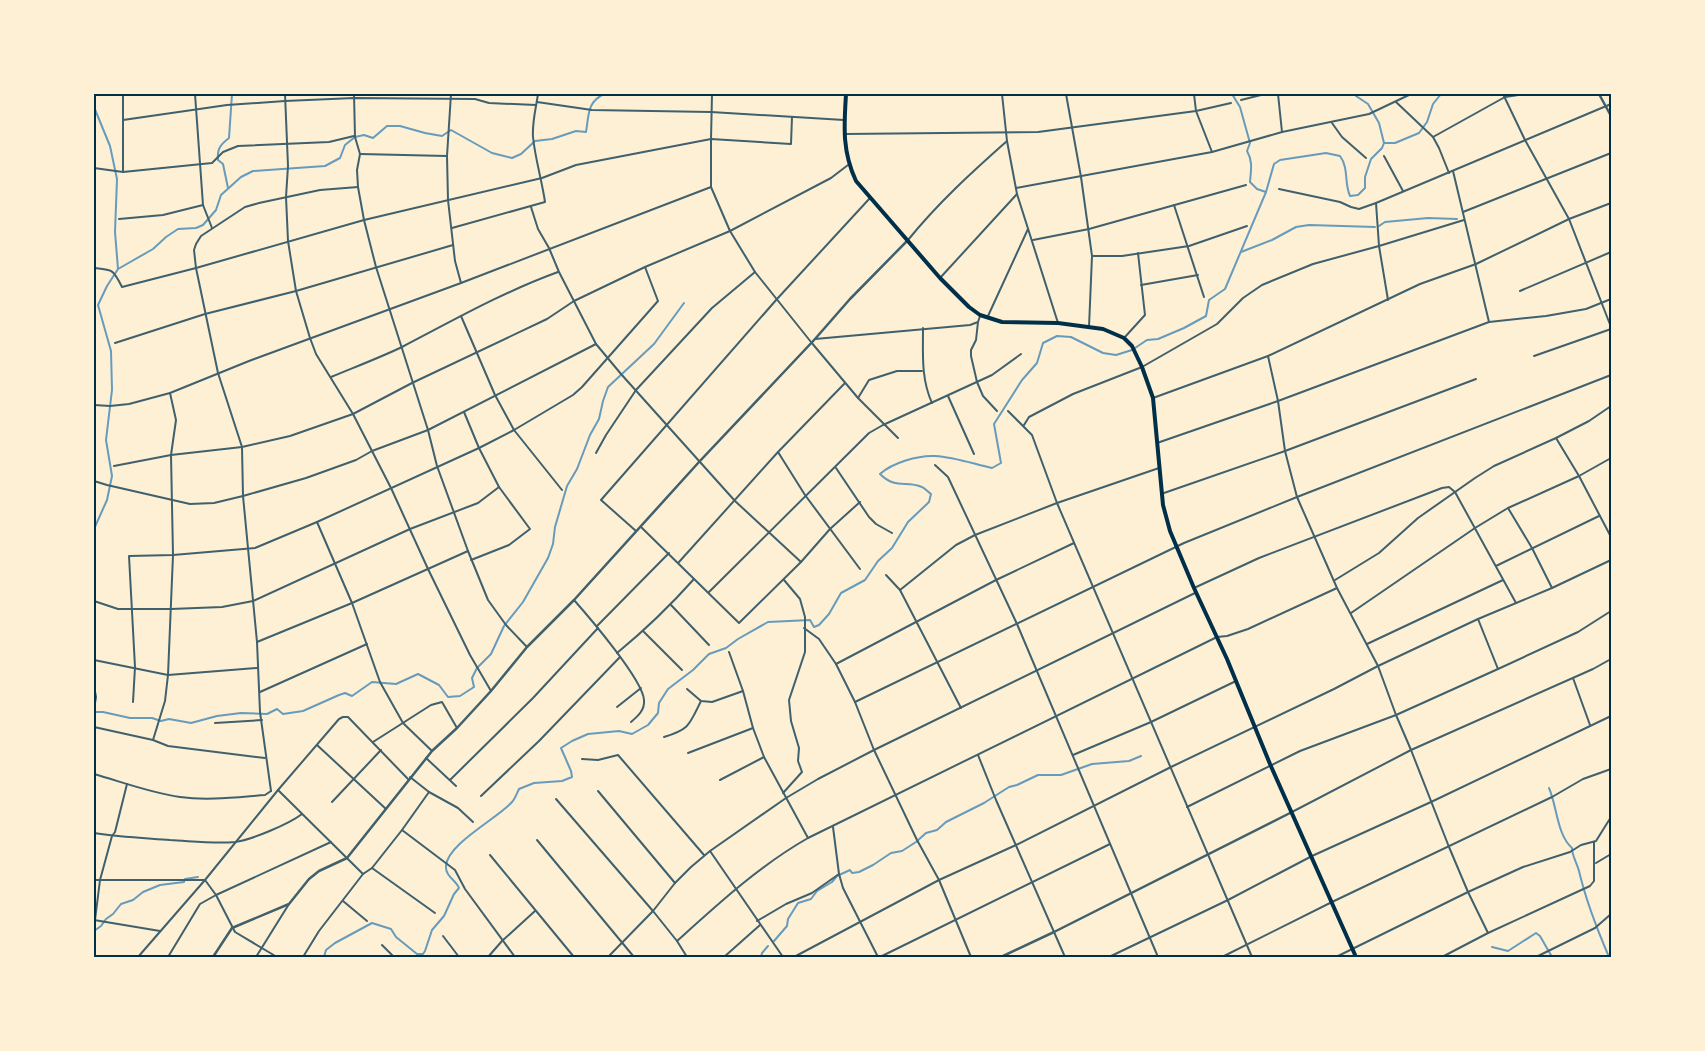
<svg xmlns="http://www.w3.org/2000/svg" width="1705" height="1051" viewBox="0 0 1705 1051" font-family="Bitter,serif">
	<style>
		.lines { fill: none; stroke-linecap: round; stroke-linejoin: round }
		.stream { stroke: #669bbc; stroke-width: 2 }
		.minor { stroke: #3f606c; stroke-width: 2 }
		.tertiary { stroke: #3f606c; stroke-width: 2.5 }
		.trunk { stroke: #003049; stroke-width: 4 }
		.neatline { fill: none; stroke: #003049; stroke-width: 2 }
	</style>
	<rect width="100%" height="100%" fill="#fdf0d5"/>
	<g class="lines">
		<g class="stream">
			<path d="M 1232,94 L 1240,107 L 1250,143 L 1247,151 C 1253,161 1251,170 1250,182 L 1257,189 L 1266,192"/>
			<polyline points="94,107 110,146 117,179 115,232 118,269"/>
			<polyline points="1384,143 1395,143 1419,133 1427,122 1433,104 1441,94"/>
			<path d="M 228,188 L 223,164 L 218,160 C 217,149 220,145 229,138 L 232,94"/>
			<polyline points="1379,226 1385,222 1428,218 1457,219"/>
			<polyline points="1241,252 1272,240 1296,227 1309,225 1375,227"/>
			<path d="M 94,529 L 107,500 L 112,476 L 106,440 L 112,390 L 111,351 L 98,305 L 107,286 L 118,269 L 153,249 L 166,237 L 178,229 L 196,228 L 203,225 L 216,210 L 221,195 L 241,177 L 253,171 L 325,166 L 340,158 L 345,145 L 355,137 L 364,135 L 373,138 L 387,126 L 400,126 L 425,133 L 442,136 L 451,130 L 492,153 L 512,158 L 521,154 L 535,141 L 552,139 L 576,131 L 586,132 C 589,115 587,102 604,94"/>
			<polyline points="94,712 103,712 130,718 152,718 161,721 169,719 191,723 217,716 241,713 267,714 277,709 283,714 303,711 339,695 345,693 352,696 372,682 396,684 418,674 439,685 448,697 460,696 474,687 472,678 477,668 491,654 504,626 523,602 548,558 553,544 555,527 567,486 577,469 590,435 599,419 603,401 608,387 654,344 684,303"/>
			<path d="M 1549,788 C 1557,806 1557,835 1572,848 C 1572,856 1577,863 1579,871 C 1586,901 1597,929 1609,957"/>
			<polyline points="94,931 101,926 106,919 113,914 121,904 133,900 143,892 160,885 184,882 185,879 198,877"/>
			<polyline points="774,941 787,926 788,919 798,903 811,899 817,891 832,882 837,876 850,870 852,873 859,872 873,865 891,853 902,851 916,842 926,833 937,830 946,822 984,803 1009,787 1017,785 1038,775 1061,775 1092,764 1129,761 1141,756"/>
			<polyline points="1492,947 1508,951 1536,933 1540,936 1552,957"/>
			<path d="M 324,957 L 326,950 L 335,943 L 372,923 L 391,929 L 396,937 L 417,954 L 423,954 L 425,951 L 432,930 L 444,916 L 454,894 L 459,888 C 456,880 445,876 446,866 C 447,844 498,818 512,802 C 515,799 517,793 519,789 L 534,783 L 562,781 L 572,777 L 571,771 L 561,748 L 572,741 L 588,734 L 619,731 L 632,734 L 648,725 L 658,713 L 659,703 L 668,689 L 693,670 L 709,654 L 726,648 L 738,639 L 768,622 L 810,620 L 814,627 L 819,625 L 829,614 L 841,593 L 865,580 L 878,561 L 892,548 L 908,522 L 929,502 L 931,494 C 928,492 925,488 922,487 C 906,480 896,490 880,474 C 892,463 918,455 935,456 C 954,457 974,464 992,468 L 1001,463 L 994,424 L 1022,380 L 1037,363 L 1043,343 L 1057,336 L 1071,337 L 1103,353 L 1116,355 L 1132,350 L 1147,340 L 1158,339 L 1184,328 L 1206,316 L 1209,300 L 1225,289 L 1266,192 L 1274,164 L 1280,160 L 1326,153 L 1340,156 C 1349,168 1344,183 1350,196 L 1358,195 L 1365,188 L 1365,177 L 1371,159 L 1382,148 L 1384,143 L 1379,123 L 1368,104 L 1356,96 L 1355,94"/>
			<polyline points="761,957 762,953 768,946"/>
		</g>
		<g class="minor">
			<polyline points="195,94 203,205 212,228"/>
			<polyline points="285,94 288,166 286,197 288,241 296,291 310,338 316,354 353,414 391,488 428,569 470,655 491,691"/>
			<polyline points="354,94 355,137 360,154 357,170 358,187 364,220 376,267 428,430 437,466 468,551 488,600 506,625 527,647"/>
			<polyline points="451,94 447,156 448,200 455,261 461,283"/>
			<polyline points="712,94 711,139 711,187 730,231 755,272 811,342 858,398 898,438"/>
			<polyline points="1002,94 1007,141 1017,194 1058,323"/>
			<polyline points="1066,94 1081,177 1092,256 1089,327"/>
			<polyline points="1194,94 1196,111 1212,152"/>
			<polyline points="1278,94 1282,132"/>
			<polyline points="1503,94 1525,140 1569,219 1611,327"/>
			<polyline points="1241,100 1265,94"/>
			<polyline points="537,102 592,110 711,112 844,120"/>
			<polyline points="1396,102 1433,137 1439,148 1449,173"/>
			<polyline points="123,120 227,105 285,101 354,98 475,99 489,103 536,105"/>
			<polyline points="1332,123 1342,137 1366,158"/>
			<polyline points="845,134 1038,132 1196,111 1231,103"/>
			<polyline points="1433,137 1505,97 1525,94"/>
			<polyline points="360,154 447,156"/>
			<polyline points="1384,156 1403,191"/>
			<polyline points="94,168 123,172 212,163 223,152 238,146 329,142 354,136"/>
			<polyline points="1453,171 1489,322"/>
			<polyline points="123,172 123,94"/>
			<polyline points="1016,188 1212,152 1282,132 1369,114 1411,94"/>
			<polyline points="1279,189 1340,202 1351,207 1359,209 1376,203 1611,104"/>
			<polyline points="1376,203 1379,246 1388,300"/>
			<polyline points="1174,205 1204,297"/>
			<polyline points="531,207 538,229 549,248 559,272 596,344 621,374 735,501 801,562"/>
			<polyline points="1463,212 1611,153"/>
			<polyline points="119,219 163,215 203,205"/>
			<path d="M 452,228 L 545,202 C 542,181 535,158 533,137 C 532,122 536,108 538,94"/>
			<path d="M 908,240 C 938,203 972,172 1007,141"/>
			<polyline points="1033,240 1089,229 1246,185"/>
			<polyline points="1093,256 1122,256 1189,246 1247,226"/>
			<path d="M 94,268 C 113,270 113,269 122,287 L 196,268 L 364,220 L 542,178 L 576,165 L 711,139 L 791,144 L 792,117"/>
			<polyline points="940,278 1017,194"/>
			<polyline points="1141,285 1198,275"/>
			<polyline points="1520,291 1611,252"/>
			<polyline points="461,316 495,395 514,430 562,490"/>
			<polyline points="988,316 1028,229"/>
			<polyline points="978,322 976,340 971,350 971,356 977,382 983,396 997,411"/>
			<path d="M 923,328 C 923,354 921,379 932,403"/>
			<polyline points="1124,338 1145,315 1138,253"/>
			<polyline points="815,339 970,325 978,322 980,316"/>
			<polyline points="115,343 205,314 296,291 453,245"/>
			<polyline points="1268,356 1278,401 1285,451 1297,497 1337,588 1378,666 1396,715 1411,750 1449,847 1468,892 1488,933"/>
			<polyline points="1534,356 1611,329"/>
			<path d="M 331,377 C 355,367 379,358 402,347 C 454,320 503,292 558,272"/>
			<polyline points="948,396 974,454"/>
			<polyline points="858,398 869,380 897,371 922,371"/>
			<polyline points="1153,398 1268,356 1420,284 1476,264 1569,219 1611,203"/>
			<polyline points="94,405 110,406 129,404 170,393 249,361 461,283 711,187"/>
			<polyline points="1008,411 1032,435 1057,503 1252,957"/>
			<polyline points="464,412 479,448 499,487 530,529 509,545 471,560"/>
			<polyline points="1024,425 1029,417 1073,394 1142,367 1217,324 1243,298 1262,285 1313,264 1379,246 1464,220"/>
			<polyline points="1556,438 1579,476 1611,537"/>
			<polyline points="1157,443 1278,401 1489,322 1546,316 1586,309 1611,299"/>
			<polyline points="778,452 805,495 860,569"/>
			<polyline points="596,453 606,435 636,390 712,308 755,272"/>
			<polyline points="935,465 948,477 1017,624 1158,957"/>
			<polyline points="114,466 171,455 242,447 290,436 353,414 412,383 547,319 574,301 645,267 730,231 831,178 848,165"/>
			<polyline points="836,468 869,517 876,524 892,533"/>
			<polyline points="94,481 107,485 190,504 214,503 243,496 306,478 356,460 372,451 428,430 596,344"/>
			<polyline points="1164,493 1285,451 1476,379"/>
			<polyline points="1508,508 1532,548 1552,588"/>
			<polyline points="317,522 352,603 380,682 403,723 432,751"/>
			<polyline points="641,527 739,623 801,562 830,529 860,502"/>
			<polyline points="636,531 601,500 777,299 870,198"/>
			<polyline points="94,559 95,556"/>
			<polyline points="679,562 778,452 845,383"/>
			<polyline points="1496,566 1599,516"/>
			<polyline points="886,575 900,590 961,708"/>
			<polyline points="1335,580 1379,553 1418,518 1475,478 1494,466 1556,438 1589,421 1611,406"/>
			<polyline points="1194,588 1259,558 1442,488 1449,487 1455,492 1516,603"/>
			<polyline points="900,590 956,545 975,535 1057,503 1159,468"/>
			<polyline points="709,592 869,433 883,425 992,375 1021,354"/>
			<path d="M 574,600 C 589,617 643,680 644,700 C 645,710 638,716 631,722"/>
			<polyline points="94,601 118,609 171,609 222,607 253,601 410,529 478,503 499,487"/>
			<polyline points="671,605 709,645"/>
			<polyline points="1351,613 1475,528 1508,508 1579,476 1611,458"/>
			<polyline points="1478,619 1498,669"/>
			<polyline points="597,626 669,553"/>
			<polyline points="804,628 819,639 836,664 855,702 874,750 917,840 939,880 971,957"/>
			<polyline points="643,631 682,670"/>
			<polyline points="257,642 352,603 468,551"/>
			<polyline points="1367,644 1503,580"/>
			<polyline points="729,652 743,691 753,728 764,757 808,838"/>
			<path d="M 617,653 C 645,630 670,606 694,579"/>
			<polyline points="94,660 168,675 257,668"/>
			<polyline points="836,664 996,580 1074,543"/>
			<polyline points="1573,678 1590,725"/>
			<polyline points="94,686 96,697 94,709"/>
			<polyline points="687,689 701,701 712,702 743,691"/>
			<polyline points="260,692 367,644"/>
			<polyline points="133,702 135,667 129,556 173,555 255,548 317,522 479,448 514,430 573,395 582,387 658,301 645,267"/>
			<polyline points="855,702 1184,543 1297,497 1611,375"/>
			<polyline points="617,707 641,688"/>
			<polyline points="215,723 262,720"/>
			<polyline points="94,727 153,740 168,746 265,758"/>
			<path d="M 664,737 C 690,729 689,725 701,701"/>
			<polyline points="153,740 165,701 168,675 173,555 171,455 176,420 170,393"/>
			<polyline points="373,742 431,705 442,702 457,728"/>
			<polyline points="317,745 386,809"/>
			<polyline points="688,753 753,728"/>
			<polyline points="978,755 996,800 1065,957"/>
			<polyline points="1073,755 1151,722 1236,681"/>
			<polyline points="426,758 456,786"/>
			<polyline points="582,759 598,760 618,755 704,855"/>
			<path d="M 94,774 C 122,782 151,793 180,797 C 208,801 238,797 265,795 L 271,791"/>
			<polyline points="410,777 429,792 458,808 473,822"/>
			<polyline points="450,780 533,698 598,628"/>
			<polyline points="720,780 764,757"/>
			<polyline points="278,790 363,874 372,868 435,913"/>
			<polyline points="271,791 260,712 257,642 243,496 242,447 218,373 196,268 194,250 196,244 201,236 245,207 259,203 320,190 358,187"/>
			<polyline points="598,791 675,883"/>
			<polyline points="783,793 802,772 798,761 799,748 791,721 789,700 805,652 805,617 800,599 784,580"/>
			<polyline points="481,796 539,741 620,657"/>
			<polyline points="556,799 653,911 677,941 687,957"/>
			<polyline points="332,802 381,750"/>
			<polyline points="1187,807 1300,751 1396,715 1498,669 1578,632 1611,611"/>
			<polyline points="1292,812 1411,750 1593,669 1611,659"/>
			<polyline points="833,827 839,874 843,888 878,957"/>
			<polyline points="402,830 455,870 465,889 515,957"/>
			<path d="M 94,833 C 119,837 144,838 170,840 C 191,841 214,844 235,842 C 251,840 289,824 302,814"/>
			<polyline points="537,840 634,957"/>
			<polyline points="710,851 783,957"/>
			<polyline points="490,855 574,957"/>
			<polyline points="1596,863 1611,854"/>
			<polyline points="372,868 402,830 429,792"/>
			<polyline points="94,880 205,880"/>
			<polyline points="205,880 216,895 235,932 277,957"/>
			<polyline points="343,901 367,921"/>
			<polyline points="94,920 160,931"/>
			<polyline points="95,920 100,880 112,836 115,832 127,784"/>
			<polyline points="757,921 786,904 812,893 839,874"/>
			<polyline points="443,936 459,957"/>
			<path d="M 677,941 C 718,904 759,866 808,838 L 1217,637 L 1227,636 L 1248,629 L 1337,588"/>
			<polyline points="382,945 394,957"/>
			<polyline points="138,957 205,880 278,790 339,719 343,717 348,717 408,779"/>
			<polyline points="168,957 200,904 216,895 331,842"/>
			<polyline points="256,957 289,904"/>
			<polyline points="303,957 319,931 363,874"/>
			<polyline points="488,957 502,941 535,911"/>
			<polyline points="608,957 653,911 675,883 691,867 710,851 786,798 818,779 874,750 1195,593"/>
			<polyline points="724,957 760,925"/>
			<polyline points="794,957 939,880 1016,845 1171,767 1334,689 1378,666 1478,619 1552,588 1611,560"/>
			<polyline points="880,957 1110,844"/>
			<polyline points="1109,957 1228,900 1312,856 1431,802 1611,716"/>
			<polyline points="1222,957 1332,902 1552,797 1583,779 1611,769"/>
			<polyline points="1336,957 1468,892 1523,867 1570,852 1581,845 1596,841 1611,817"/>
			<polyline points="1442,957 1488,933 1590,886 1594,881 1594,842"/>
			<polyline points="1536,957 1595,928 1611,914"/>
		</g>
		<g class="tertiary">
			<polyline points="1599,94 1611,116"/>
			<polyline points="213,957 232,928 289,904 309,879 319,871 347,858 432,751 457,728 491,691 527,647 574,600 699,462 815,339 850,299 907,241"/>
			<polyline points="1001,957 1054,932 1292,812"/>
		</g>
		<path class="trunk" d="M 846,94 C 844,126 842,151 856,181 L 940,278 L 969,307 L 980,315 L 1002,322 L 1058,323 L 1103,329 L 1124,338 L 1132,346 L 1142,367 L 1153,398 L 1163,505 L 1170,531 L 1194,588 L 1227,659 L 1270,764 L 1356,957"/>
	</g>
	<rect width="1705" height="1051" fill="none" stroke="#fdf0d5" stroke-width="190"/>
	<rect x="95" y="95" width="1515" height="861" class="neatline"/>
</svg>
